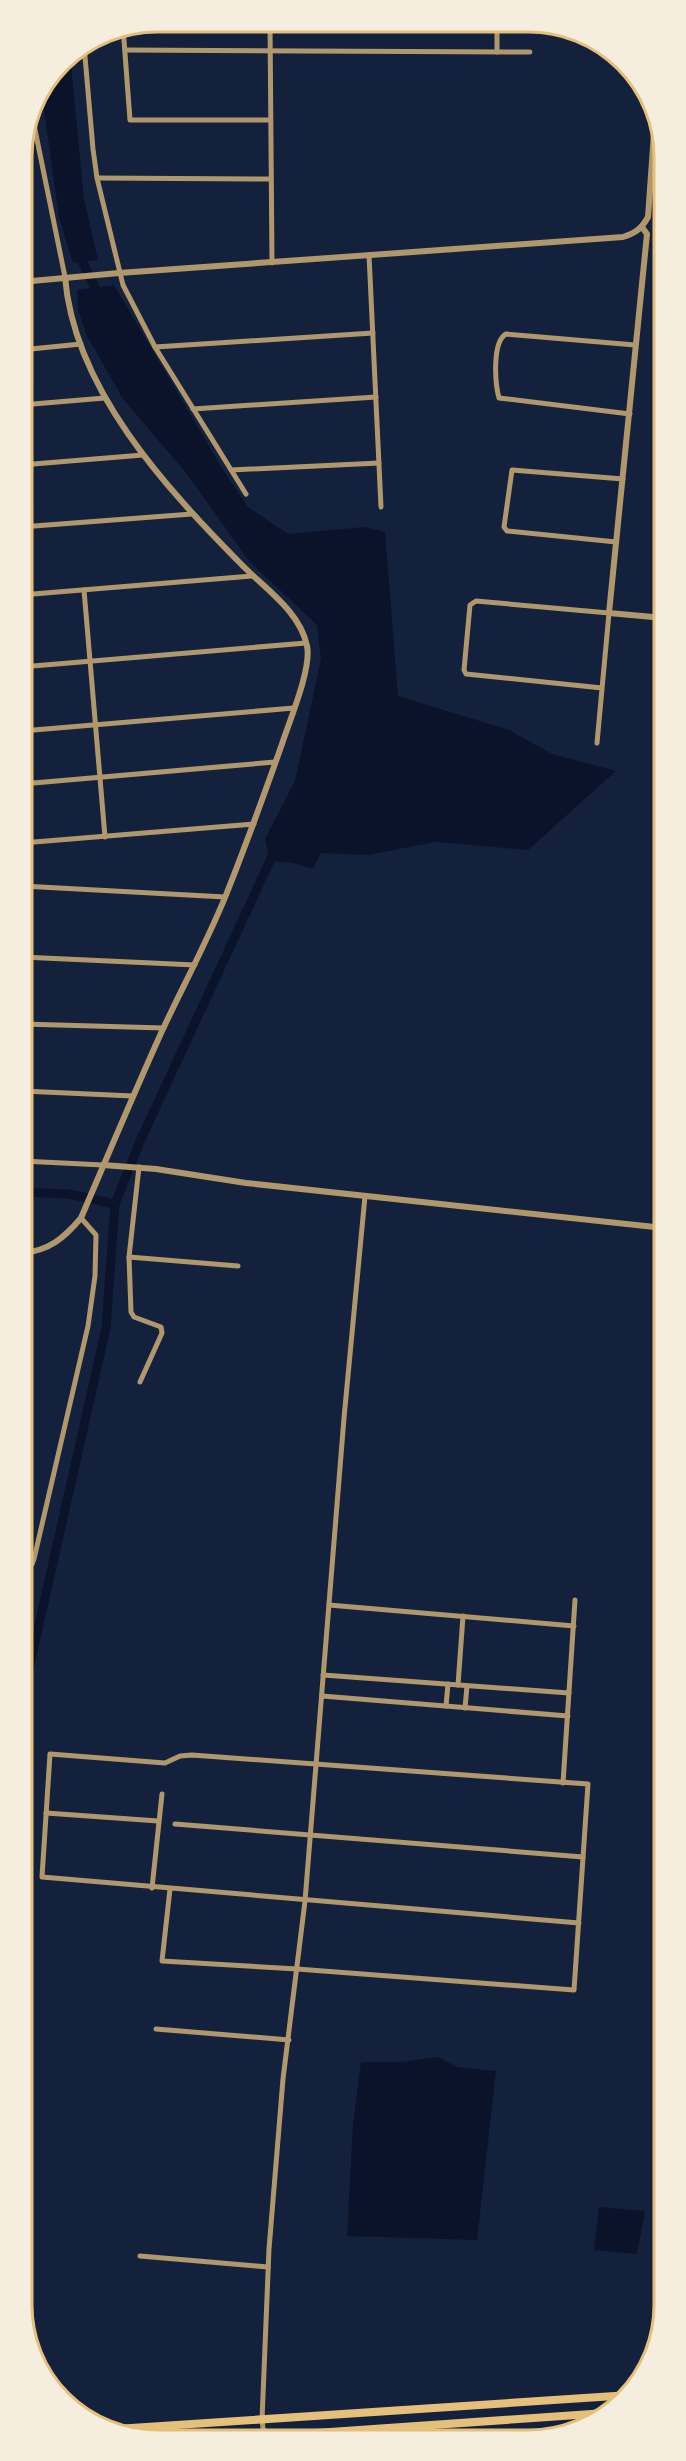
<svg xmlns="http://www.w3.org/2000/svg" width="686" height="2461" viewBox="0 0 686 2461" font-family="'DejaVu Sans',sans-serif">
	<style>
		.water { fill: #0b132b }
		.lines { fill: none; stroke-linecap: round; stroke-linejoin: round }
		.canal { stroke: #0b132b; stroke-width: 9 }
		.minor { stroke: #b1986c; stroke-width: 5 }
		.tertiary { stroke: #b1986c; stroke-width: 6 }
		.primary { stroke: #e5c07b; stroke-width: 8 }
		.rim { fill: none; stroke: #e5c07b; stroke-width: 3 }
	</style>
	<rect width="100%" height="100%" fill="#14213d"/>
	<g class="water">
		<polygon points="70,54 84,199 98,260 73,263 59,217 41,88 61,60"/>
		<polygon points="114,285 223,470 248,507 288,534 364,527 385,532 398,696 509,730 552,754 616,771 528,850 436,842 367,855 321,853 313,869 293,863 270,861 265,839 295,781 321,659 317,625 250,562 187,474 123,399 87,336 78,310 77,290"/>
		<polygon points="437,2057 458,2067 496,2071 477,2240 347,2236 353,2124 361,2062 402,2062"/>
		<polygon points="599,2207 645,2211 637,2254 594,2250"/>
	</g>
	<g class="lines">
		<g class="canal">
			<polyline points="82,253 83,263 100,298"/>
			<polyline points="22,1192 69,1194 115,1204"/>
			<polyline points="22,1700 106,1328 115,1204 141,1139 275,850"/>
		</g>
		<g class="minor">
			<polyline points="270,22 272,263"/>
			<polyline points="123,27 130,120 269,120"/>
			<polyline points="84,45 93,149 97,178 123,285 155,347 246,494"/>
			<polyline points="125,50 530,52"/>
			<polyline points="497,52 497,23"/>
			<polyline points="31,110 65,277"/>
			<polyline points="97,178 270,179"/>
			<polyline points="369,255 381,507"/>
			<polyline points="155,347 373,333"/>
			<polyline points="21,350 81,344"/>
			<polyline points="21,405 105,398"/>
			<polyline points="193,409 376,397"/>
			<path d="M 630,414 L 499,398 C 495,383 492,342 506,334 L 635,345"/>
			<polyline points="21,465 143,455"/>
			<polyline points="231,470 379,463"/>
			<polyline points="21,527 192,514"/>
			<polyline points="616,542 507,531 504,527 512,470 623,479"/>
			<polyline points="84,590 105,837"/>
			<polyline points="21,595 252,576"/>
			<polyline points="21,667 306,643"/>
			<polyline points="22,731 294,708"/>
			<polyline points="597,743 609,613 476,601 470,605 464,670 466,674 602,688"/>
			<polyline points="22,784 275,762"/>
			<polyline points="22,843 254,824"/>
			<polyline points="22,886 225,897"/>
			<polyline points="22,957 195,965"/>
			<polyline points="22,1024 164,1028"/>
			<polyline points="22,1091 133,1096"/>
			<polyline points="22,1161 103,1165"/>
			<polyline points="139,1167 129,1257 238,1266"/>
			<polyline points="129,1257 131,1312 134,1317 161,1327 162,1333 140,1382"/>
			<polyline points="22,1564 32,1564 34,1559 88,1326 95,1276 96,1235 81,1218"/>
			<polyline points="329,1605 574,1626"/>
			<polyline points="323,1675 569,1693"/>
			<polyline points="458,1685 463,1616"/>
			<polyline points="322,1696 568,1716"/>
			<polyline points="446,1706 448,1684"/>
			<polyline points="465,1708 467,1686"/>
			<polyline points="563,1783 575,1600"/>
			<polyline points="46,1813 158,1821"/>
			<polyline points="175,1824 583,1857"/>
			<polyline points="152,1888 162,1794"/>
			<polyline points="170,1889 162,1961 297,1969 574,1990 588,1784 192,1755 180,1756 165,1763 50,1754 42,1877 579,1923"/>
			<polyline points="22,1920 27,1924 22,1964"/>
			<polyline points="156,2029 289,2040"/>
			<polyline points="140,2256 268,2267"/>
			<polyline points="264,2436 262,2420 269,2249 283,2079 305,1901 344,1418 365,1196"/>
		</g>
		<g class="tertiary">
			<polyline points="642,227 647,234 609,613 664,618"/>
			<path d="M 21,282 L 119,273 L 623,237 C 636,233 642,228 648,217 L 655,119"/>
			<polyline points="103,1165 156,1169 246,1183 664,1228"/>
			<path d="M 22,1253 C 49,1251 64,1238 81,1218 C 108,1155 134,1093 162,1031 C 183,986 207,942 226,895 C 246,845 264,795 282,744 C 289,722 312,668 307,646 C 300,611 264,588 241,564 C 166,488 74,389 65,277"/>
		</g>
		<g class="primary">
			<polyline points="116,2429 630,2395"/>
			<polyline points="244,2438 606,2413"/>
		</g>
	</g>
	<path d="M0 0H686V2461H0ZM157 32H529A125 125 0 0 1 654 157V2305A125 125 0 0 1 529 2430H157A125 125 0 0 1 32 2305V157A125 125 0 0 1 157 32Z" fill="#f5edde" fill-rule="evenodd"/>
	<path class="rim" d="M157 32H529A125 125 0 0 1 654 157V2305A125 125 0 0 1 529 2430H157A125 125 0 0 1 32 2305V157A125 125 0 0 1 157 32Z"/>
</svg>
